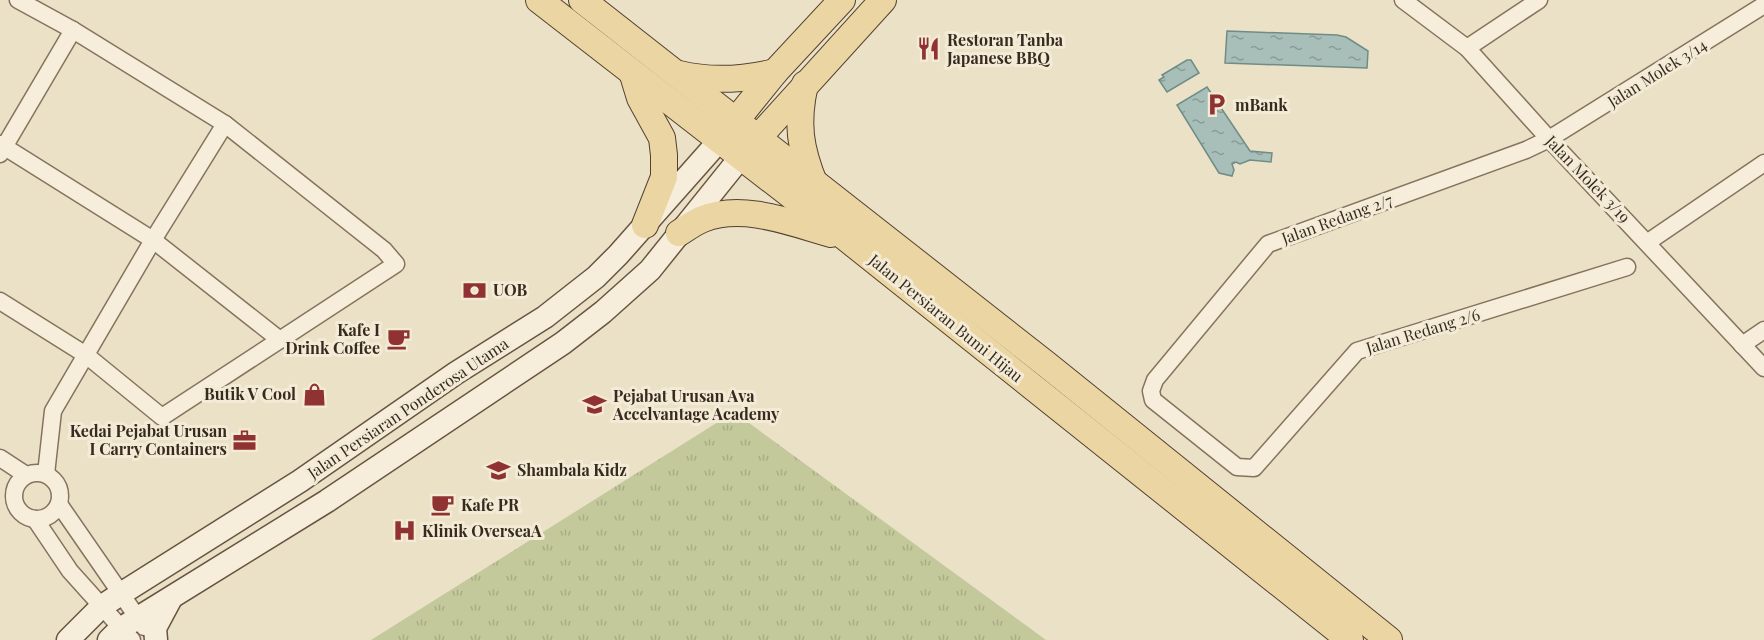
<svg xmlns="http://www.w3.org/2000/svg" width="1764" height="640" viewBox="0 0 1764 640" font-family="'Playfair Display',serif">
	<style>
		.grass { fill: url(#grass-tufts) }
		.water { fill: url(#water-ripples); stroke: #6f8d86; stroke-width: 1.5 }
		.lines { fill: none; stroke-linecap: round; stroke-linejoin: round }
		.street-casing { stroke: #86735e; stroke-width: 19 }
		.secondary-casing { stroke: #685441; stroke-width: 25 }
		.primary-casing { stroke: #544231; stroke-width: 28 }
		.street { stroke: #f6eeda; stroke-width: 16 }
		.secondary { stroke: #f6eeda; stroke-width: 22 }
		.primary { stroke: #ebd5a2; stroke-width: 26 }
		.labels { text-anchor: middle; stroke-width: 6; stroke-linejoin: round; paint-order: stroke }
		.poi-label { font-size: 16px; font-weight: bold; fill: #372b20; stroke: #f3ebd6; text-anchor: start }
		.street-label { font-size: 16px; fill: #372b20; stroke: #f3ebd6 }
	</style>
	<defs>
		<pattern id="grass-tufts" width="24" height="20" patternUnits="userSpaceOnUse" patternTransform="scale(1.5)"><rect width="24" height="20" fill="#c3c99b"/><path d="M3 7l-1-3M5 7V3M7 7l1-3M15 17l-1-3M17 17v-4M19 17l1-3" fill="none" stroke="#a8ad85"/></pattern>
		<pattern id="water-ripples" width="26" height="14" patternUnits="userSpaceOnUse" patternTransform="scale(1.5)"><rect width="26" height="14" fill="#a8bfb9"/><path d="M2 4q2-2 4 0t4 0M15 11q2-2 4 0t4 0" fill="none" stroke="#8a9b96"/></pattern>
	</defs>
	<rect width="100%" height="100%" fill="#ebe1c7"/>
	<polygon class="grass" points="734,412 1046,640 371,640"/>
	<g class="water">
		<polygon points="1227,31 1337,35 1346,37 1368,51 1367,68 1225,63"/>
		<polygon points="1187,60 1191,60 1199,73 1167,92 1159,80 1164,77 1162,75"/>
		<polygon points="1207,87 1250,151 1272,153 1271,162 1250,160 1240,164 1236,162 1232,164 1234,170 1232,176 1219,173 1177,105"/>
	</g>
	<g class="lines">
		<defs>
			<g id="street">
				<polyline points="1403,0 1467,48 1549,139 1764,368"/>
				<polyline points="1467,48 1539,0"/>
				<polyline points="0,144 153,240 280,340"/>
				<polyline points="0,154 73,30"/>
				<polyline points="1648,242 1764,163"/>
				<polyline points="1627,267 1357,351 1254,468 1237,467 1153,400 1151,391 1155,380 1268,244 1526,150 1549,139 1764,5"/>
				<polyline points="0,301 86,355 162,417 396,264 384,250 225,124 73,30 18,0"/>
				<polyline points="1742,345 1764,330"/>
				<polyline points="0,458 26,475"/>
				<circle cx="37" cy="496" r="23"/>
				<polyline points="46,474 53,411 153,240 225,124"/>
				<polyline points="59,504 144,627"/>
				<polyline points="35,519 70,571 132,640"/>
			</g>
			<g id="secondary">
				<polyline points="68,640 101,607 119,595 300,481 456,373 545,317 596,277 618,255 719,141"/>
				<polyline points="109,640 120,629 327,501 563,343 603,312 650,270 740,158"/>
				<polyline points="156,640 155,628 170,600"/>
			</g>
			<g id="primary">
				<polyline points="539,0 846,238 1350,640"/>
				<polyline points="582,0 1046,364 1389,640"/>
				<path d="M 679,74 C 712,82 742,80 775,72"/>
				<polyline points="633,75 640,98 662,138 664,155 664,177 645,225"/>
				<path d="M 805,84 C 796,123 800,149 815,185"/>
				<polyline points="725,134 775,72 842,0"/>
				<polyline points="746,151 883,0"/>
				<path d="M 679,233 C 687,228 695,222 703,219 C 743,203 792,223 831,234"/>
			</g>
		</defs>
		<use href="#street" class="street-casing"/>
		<use href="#secondary" class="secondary-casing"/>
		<use href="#primary" class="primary-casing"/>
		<use href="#street" class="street"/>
		<use href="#secondary" class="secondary"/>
		<use href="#primary" class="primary"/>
	</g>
	<defs>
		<symbol id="restaurant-bare" viewBox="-9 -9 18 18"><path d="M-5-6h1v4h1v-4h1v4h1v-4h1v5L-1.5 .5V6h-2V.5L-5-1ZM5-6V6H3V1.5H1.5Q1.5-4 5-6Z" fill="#903232" stroke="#f3ebd6" stroke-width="2.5" paint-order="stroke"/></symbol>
		<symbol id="parking-bare" viewBox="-9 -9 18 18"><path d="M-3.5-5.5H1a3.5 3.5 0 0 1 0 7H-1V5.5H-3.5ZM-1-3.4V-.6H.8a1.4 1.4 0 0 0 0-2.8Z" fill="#903232" stroke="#f3ebd6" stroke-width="2.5" paint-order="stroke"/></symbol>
		<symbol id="bank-bare" viewBox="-9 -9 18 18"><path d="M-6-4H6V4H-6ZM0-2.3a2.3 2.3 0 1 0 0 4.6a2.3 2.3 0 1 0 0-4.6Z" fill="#903232" stroke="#f3ebd6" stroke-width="2.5" paint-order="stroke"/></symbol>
		<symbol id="cafe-bare" viewBox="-9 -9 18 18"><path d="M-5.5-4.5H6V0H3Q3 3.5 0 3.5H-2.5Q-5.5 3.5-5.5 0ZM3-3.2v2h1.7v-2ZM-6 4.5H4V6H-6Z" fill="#903232" stroke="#f3ebd6" stroke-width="2.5" paint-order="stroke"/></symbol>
		<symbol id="shop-bare" viewBox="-9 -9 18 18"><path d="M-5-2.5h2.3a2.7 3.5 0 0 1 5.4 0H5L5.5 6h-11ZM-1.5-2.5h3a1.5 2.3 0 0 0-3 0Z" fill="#903232" stroke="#f3ebd6" stroke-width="2.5" paint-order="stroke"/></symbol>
		<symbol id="school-bare" viewBox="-9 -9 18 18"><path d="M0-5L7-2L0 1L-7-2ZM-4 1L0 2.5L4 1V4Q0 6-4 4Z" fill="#903232" stroke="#f3ebd6" stroke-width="2.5" paint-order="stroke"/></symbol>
		<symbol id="office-bare" viewBox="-9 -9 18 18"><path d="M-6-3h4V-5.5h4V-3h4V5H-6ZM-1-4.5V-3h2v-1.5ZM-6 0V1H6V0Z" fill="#903232" stroke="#f3ebd6" stroke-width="2.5" paint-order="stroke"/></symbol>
		<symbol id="hospital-bare" viewBox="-9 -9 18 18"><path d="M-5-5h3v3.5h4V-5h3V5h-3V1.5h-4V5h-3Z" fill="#903232" stroke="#f3ebd6" stroke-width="2.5" paint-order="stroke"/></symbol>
	</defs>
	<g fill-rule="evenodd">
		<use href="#restaurant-bare" x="912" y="32" width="33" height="33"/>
		<use href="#parking-bare" x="1200" y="88" width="33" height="33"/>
		<use href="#bank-bare" x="458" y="274" width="33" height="33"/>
		<use href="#cafe-bare" x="382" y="322" width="33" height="33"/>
		<use href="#shop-bare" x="298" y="378" width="33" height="33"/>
		<use href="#school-bare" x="578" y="388" width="33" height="33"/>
		<use href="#office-bare" x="228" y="424" width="33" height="33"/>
		<use href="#school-bare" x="482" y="454" width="33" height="33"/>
		<use href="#cafe-bare" x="426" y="488" width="33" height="33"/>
		<use href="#hospital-bare" x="388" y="514" width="33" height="33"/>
	</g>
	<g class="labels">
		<g class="poi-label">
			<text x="947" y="46">Restoran Tanba<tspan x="947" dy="18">Japanese BBQ</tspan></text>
			<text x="1235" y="111">mBank</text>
			<text x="493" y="296">UOB</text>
			<text x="380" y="336" text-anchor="end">Kafe I<tspan x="380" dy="18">Drink Coffee</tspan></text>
			<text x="296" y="400" text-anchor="end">Butik V Cool</text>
			<text x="613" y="402">Pejabat Urusan Ava<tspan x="613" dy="18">Accelvantage Academy</tspan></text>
			<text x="227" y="437" text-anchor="end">Kedai Pejabat Urusan<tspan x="227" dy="18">I Carry Containers</tspan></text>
			<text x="517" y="476">Shambala Kidz</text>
			<text x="461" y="511">Kafe PR</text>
			<text x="422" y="537">Klinik OverseaA</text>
		</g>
		<g class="street-label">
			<text transform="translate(1657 73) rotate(-32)" y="6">Jalan Molek 3/14</text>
			<text transform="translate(1588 179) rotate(46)" y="6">Jalan Molek 3/19</text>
			<text transform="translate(1337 219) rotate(-20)" y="6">Jalan Redang 2/7</text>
			<text transform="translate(946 318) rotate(39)" y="6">Jalan Persiaran Bumi Hijau</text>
			<text transform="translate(1423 331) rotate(-17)" y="6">Jalan Redang 2/6</text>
			<text transform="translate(408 408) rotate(-34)" y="6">Jalan Persiaran Ponderosa Utama</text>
		</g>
	</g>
</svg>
